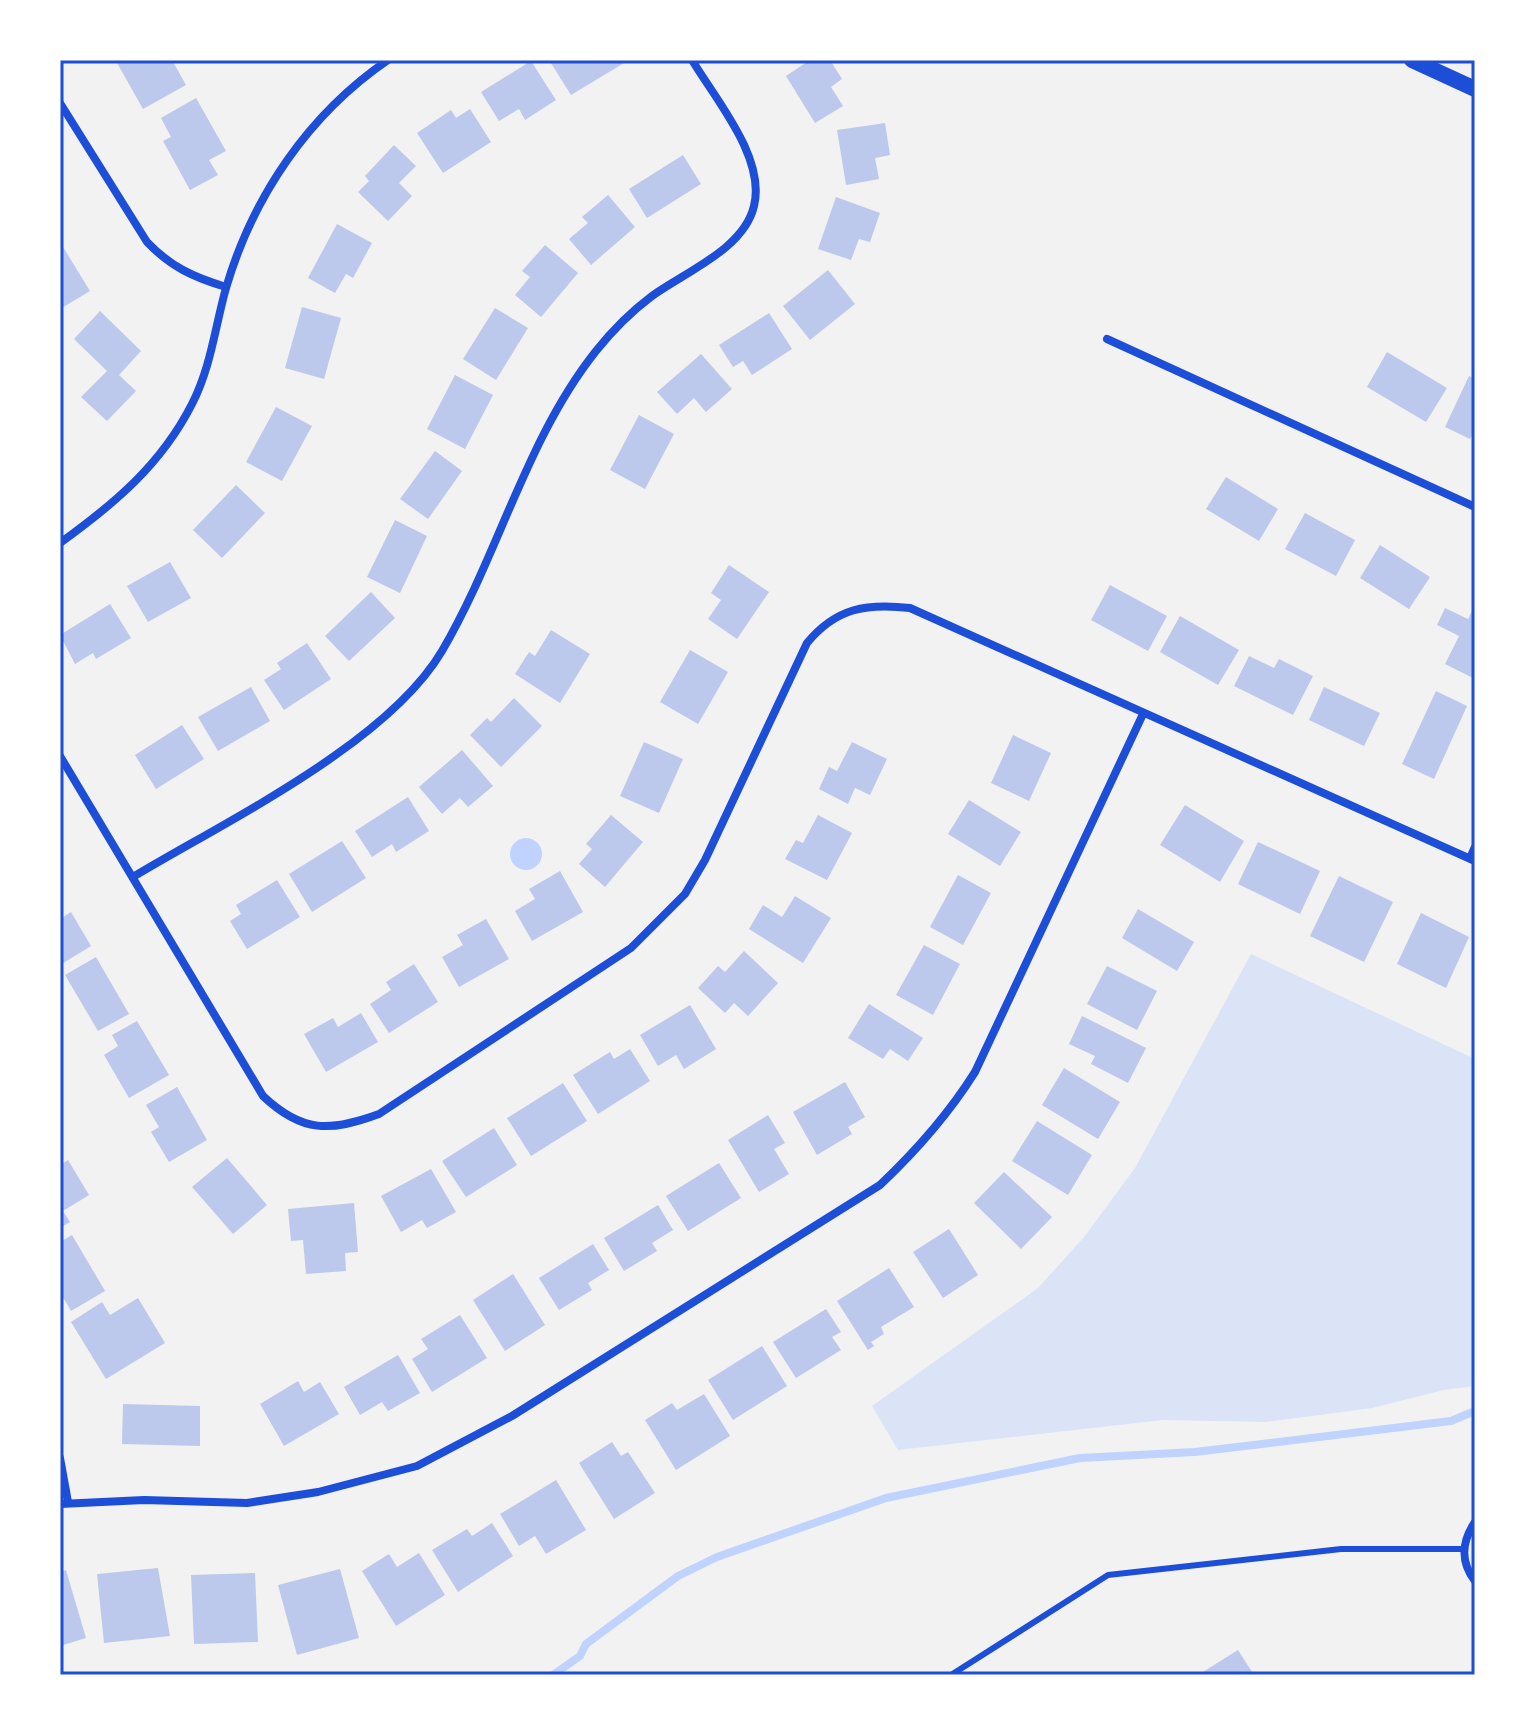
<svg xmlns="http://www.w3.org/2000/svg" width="1535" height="1735" viewBox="0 0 1535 1735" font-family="'Public Sans',sans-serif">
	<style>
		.green { fill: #dbe4f7 }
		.water { fill: #bfd3fe }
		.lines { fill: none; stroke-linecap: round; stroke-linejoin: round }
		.stream { stroke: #bfd3fe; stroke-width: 8 }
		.building { fill: #bdc9ec }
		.service { stroke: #1d4ed8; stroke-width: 6 }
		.minor { stroke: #1d4ed8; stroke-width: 8 }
		.secondary { stroke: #1d4ed8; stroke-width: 16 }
		.neatline { fill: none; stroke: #1d4ed8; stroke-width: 3 }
	</style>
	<rect width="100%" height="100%" fill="#f2f2f2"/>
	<polygon class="green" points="1251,954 1475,1059 1475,1386 1444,1390 1372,1408 1266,1422 1163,1420 898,1450 872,1406 1038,1288 1084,1237 1135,1168"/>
	<circle class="water" cx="526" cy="854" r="16"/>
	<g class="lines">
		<polyline class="stream" points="553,1675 580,1656 586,1644 678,1576 717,1557 886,1498 1080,1458 1195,1452 1451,1421 1475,1411"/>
	</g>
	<g class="building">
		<polygon points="172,60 186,85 143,109 116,61"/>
		<polygon points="549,60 622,60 624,63 571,95"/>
		<polygon points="810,60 830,60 842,79 831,87 843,106 815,123 786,76"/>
		<polygon points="531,61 556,100 525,120 519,109 499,121 481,92"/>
		<polygon points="196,98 226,151 209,160 218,175 190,190 163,141 171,137 161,118"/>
		<polygon points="470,109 491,142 443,173 417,133 451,110 456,118"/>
		<polygon points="885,123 890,155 875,158 879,179 846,185 837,130"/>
		<polygon points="394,145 416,166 399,183 412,196 388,221 358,192 369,181 365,176"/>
		<polygon points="683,155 701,184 647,218 629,189"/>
		<polygon points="608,195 635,227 591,265 569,239 588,223 582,217"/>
		<polygon points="836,197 880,213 870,242 859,239 851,260 818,249"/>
		<polygon points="337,224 372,243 353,278 346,274 335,293 308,278"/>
		<polygon points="60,242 90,291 60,309"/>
		<polygon points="545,245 578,273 541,317 515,295 530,277 522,271"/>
		<polygon points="828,270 855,304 810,340 783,306"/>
		<polygon points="302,307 341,318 324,379 285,368"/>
		<polygon points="495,308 528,328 496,380 463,359"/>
		<polygon points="100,311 141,351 119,375 136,391 107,421 81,397 107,371 74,339"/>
		<polygon points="769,313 792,349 752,375 743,361 733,367 719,345"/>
		<polygon points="1387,352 1447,388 1426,422 1367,387"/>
		<polygon points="701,354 732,389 706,412 694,398 677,414 657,392"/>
		<polygon points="455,375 493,395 465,449 427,429"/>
		<polygon points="1469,376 1475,379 1475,430 1470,439 1445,427"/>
		<polygon points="276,407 312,426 282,481 246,462"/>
		<polygon points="639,415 674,434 645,489 610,470"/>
		<polygon points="435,451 462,471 428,519 400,499"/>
		<polygon points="1226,477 1278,509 1259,541 1206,509"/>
		<polygon points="236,485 265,513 222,558 193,530"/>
		<polygon points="1305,513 1355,540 1336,576 1285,549"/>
		<polygon points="395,520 427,536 400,593 367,577"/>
		<polygon points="1380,545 1430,577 1409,609 1360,578"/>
		<polygon points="170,562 191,598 148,622 127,586"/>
		<polygon points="729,565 769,592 737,639 708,619 721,600 711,593"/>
		<polygon points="1110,585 1167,616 1148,651 1091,620"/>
		<polygon points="371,592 395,618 349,661 325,636"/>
		<polygon points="110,604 131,638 96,659 93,653 75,664 60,635"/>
		<polygon points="1475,605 1475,679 1445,664 1459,636 1437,625 1445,608 1468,619"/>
		<polygon points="1180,616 1239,650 1218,685 1160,652"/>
		<polygon points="551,630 590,654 560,703 515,674 529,652 535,656"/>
		<polygon points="307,643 331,679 284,710 264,680 281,669 277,663"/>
		<polygon points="690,650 728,672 698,724 660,702"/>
		<polygon points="1249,656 1274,668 1279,659 1313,676 1293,715 1234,686"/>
		<polygon points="251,687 270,721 218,751 198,717"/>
		<polygon points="1324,687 1380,713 1364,746 1309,720"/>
		<polygon points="1436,691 1467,706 1434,779 1402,764"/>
		<polygon points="514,698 542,726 501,767 470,735 487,718 491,722"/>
		<polygon points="182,725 204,759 156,789 135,755"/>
		<polygon points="1013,735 1051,753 1029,801 991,783"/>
		<polygon points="644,742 683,759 659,813 620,796"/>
		<polygon points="852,742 887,759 870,795 855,788 848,804 819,789 829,767 837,771"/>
		<polygon points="462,750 493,786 468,807 460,798 442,814 419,787"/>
		<polygon points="408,797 429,831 396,852 392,844 372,857 355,831"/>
		<polygon points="969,800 1021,832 1000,866 948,834"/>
		<polygon points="1185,805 1244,841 1220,882 1160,845"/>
		<polygon points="611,815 643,842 605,887 579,864 592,849 586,844"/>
		<polygon points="818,815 852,833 827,880 785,859 796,840 803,843"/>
		<polygon points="342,841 366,878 312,912 289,874"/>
		<polygon points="1258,842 1320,871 1300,914 1238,884"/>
		<polygon points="560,871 583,912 532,941 515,911 535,899 529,889"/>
		<polygon points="958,875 991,893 963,945 930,927"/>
		<polygon points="1339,876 1393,902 1364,962 1310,936"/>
		<polygon points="277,880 300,917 247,949 230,921 241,914 236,905"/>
		<polygon points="795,896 831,918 803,963 749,929 763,905 782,917"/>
		<polygon points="1138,909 1194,942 1177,971 1122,938"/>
		<polygon points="71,912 91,946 60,965 60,919"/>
		<polygon points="1421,913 1469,937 1446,988 1397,964"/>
		<polygon points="486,919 509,959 459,987 442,957 463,945 457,935"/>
		<polygon points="924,945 960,964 933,1015 896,995"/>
		<polygon points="744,951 778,983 748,1016 734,1003 725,1013 698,988 718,966 725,972"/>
		<polygon points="96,957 129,1014 98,1031 65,975"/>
		<polygon points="414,964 438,1002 389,1033 370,1004 391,990 386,982"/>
		<polygon points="1107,966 1157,991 1137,1030 1087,1004"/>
		<polygon points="869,1004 923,1038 908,1061 890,1049 883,1059 848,1038"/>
		<polygon points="690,1005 716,1049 684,1069 676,1055 658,1066 640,1035"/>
		<polygon points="361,1013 378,1042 326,1072 304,1034 333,1018 338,1027"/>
		<polygon points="1082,1016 1146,1048 1128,1083 1091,1064 1095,1056 1069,1044"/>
		<polygon points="137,1021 169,1075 129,1098 104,1055 118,1046 112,1035"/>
		<polygon points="630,1049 650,1081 598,1114 573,1075 610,1052 614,1059"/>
		<polygon points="1064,1068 1120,1102 1098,1139 1042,1105"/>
		<polygon points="845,1082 865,1117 848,1127 852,1134 817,1155 793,1112"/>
		<polygon points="563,1083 587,1121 531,1156 507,1118"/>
		<polygon points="177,1087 207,1140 169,1162 151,1132 159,1127 146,1105"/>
		<polygon points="768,1115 785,1143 774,1149 789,1174 759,1192 728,1140"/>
		<polygon points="1037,1121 1092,1155 1068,1195 1012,1161"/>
		<polygon points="494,1128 517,1165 466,1197 442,1161"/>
		<polygon points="227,1158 267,1205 233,1234 192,1187"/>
		<polygon points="68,1160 89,1195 63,1211 70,1222 60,1228 60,1165"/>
		<polygon points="719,1163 741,1198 688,1231 666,1196"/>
		<polygon points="431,1169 456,1212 427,1228 422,1220 401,1232 381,1196"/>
		<polygon points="1004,1172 1052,1217 1021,1249 974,1203"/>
		<polygon points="354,1203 358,1252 345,1253 346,1271 306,1274 303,1240 291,1241 288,1209"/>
		<polygon points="658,1205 673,1230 652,1243 657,1251 624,1271 604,1238"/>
		<polygon points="949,1229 978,1275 943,1298 913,1252"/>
		<polygon points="72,1235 105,1291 71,1311 60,1292 60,1242"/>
		<polygon points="593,1244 609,1270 588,1283 592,1290 559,1310 539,1278"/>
		<polygon points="889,1268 914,1307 881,1327 884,1334 871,1342 874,1346 868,1350 837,1301"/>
		<polygon points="513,1274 545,1325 505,1351 473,1300"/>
		<polygon points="138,1298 165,1343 106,1379 71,1322 102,1302 110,1315"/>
		<polygon points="826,1309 841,1332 832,1337 841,1350 796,1378 773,1342"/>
		<polygon points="460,1315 487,1358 432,1392 412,1359 428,1349 421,1339"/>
		<polygon points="762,1346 787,1386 733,1420 708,1380"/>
		<polygon points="398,1355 420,1393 388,1411 382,1402 360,1415 344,1387"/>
		<polygon points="298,1381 304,1392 320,1382 339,1414 284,1446 260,1404"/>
		<polygon points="704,1394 730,1436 676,1470 645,1420 672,1403 677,1410"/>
		<polygon points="123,1404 200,1406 200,1446 122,1444"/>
		<polygon points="612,1442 621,1456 628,1452 655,1493 614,1519 579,1463"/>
		<polygon points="556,1480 586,1530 546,1554 535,1536 519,1546 500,1514"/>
		<polygon points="492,1523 513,1556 458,1592 432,1550 467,1529 472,1536"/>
		<polygon points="419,1553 445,1595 396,1626 362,1571 389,1554 397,1567"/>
		<polygon points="158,1568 170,1636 104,1643 97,1574"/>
		<polygon points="340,1569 359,1638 297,1655 278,1585"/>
		<polygon points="66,1570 86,1638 60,1646 60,1572"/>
		<polygon points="255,1573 258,1642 194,1644 191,1575"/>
		<polygon points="1238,1650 1254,1675 1198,1675"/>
	</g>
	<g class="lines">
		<polyline class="service" points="951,1675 1108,1575 1341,1549 1464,1549"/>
		<g class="minor">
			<path d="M 60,103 L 147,242 C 171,267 193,277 226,287"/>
			<polyline points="1107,339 1475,507"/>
			<path d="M 60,543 C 114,504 161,465 192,404 C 211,367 215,327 226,288 C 253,196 309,114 388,60"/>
			<path d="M 60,756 L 263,1096 C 302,1133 330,1132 379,1114 L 631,948 L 685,894 L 705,860 L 807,643 C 836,608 866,603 910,608 L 1475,861"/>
			<polyline points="1470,858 1475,847"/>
			<path d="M 133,877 C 226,821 387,744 442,651 C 499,554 526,439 596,351 C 612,331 632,311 652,296 C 685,272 744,249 754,206 C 766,158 716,100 692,60"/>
			<polyline points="60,1458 68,1502"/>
			<path d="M 60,1504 L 144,1500 L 247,1503 L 318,1492 L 417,1466 L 512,1416 L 880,1185 C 917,1150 948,1115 975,1072 L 1143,714"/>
			<path d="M 1475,1522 C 1462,1541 1460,1562 1475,1581"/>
		</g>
		<polyline class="secondary" points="1412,60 1475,89"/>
	</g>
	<rect width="1535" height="1735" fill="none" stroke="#ffffff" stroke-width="124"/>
	<rect x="62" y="62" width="1411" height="1611" class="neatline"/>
</svg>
